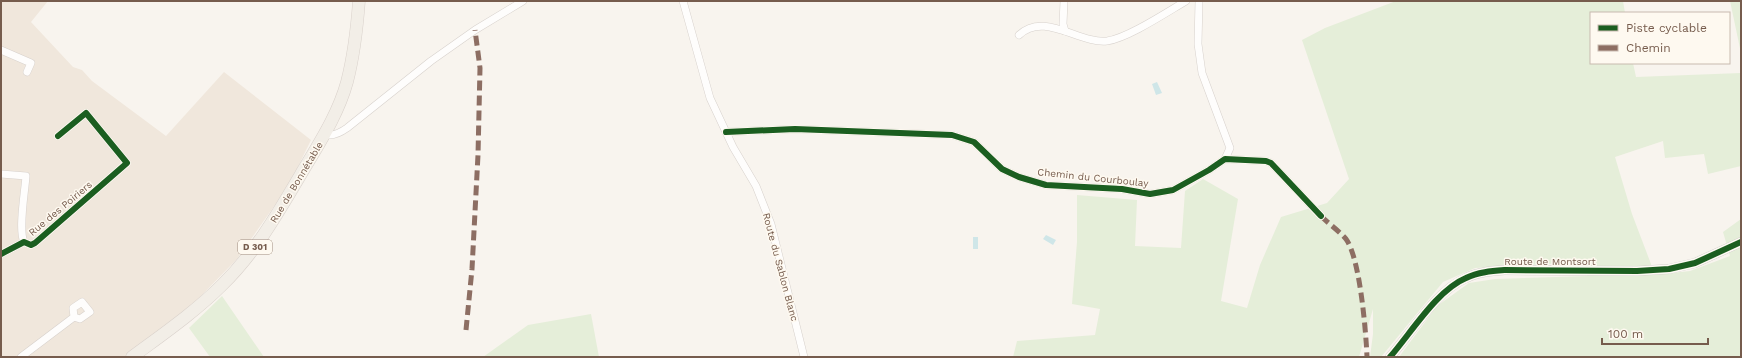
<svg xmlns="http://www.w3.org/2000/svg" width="1742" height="358" viewBox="0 0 1742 358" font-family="'Work Sans',sans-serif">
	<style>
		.residential { fill: #f0e7dc }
		.green { fill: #e5eed9 }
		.water { fill: #cfe6e8 }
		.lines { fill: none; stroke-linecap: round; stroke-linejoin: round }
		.minor-casing { stroke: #d7d1cc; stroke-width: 8 }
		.tertiary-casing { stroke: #d7d1cc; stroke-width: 10 }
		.primary-casing { stroke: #d9d1cb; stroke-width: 13 }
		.minor { stroke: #fefdfc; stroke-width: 7 }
		.tertiary { stroke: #fefdfc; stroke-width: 9 }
		.primary { stroke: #f2eee7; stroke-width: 12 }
		.quiet { stroke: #8d6e63; stroke-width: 5; stroke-dasharray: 10 5; stroke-linecap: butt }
		.cycleway-casing { stroke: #fef9f0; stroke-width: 8 }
		.cycleway { stroke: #1b5e20; stroke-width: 6 }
		.labels { text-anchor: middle; stroke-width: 3; stroke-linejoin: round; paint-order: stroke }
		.shield { fill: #fef9f0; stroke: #9f8b7e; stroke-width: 1 }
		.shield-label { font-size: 9px; font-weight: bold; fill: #765c4d }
		.street-label { font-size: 10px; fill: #765c4d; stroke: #fef9f0 }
	</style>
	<rect width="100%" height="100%" fill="#f8f4ee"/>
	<polygon class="residential" points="1,1 48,1 31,22 73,67 82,70 92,81 166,136 224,72 311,140 289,185 237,259 196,301 126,357 1,357"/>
	<g class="green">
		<polygon points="1396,1 1623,1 1625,13 1591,13 1591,63 1633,63 1636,77 1741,73 1741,166 1708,174 1704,154 1665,158 1663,141 1615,157 1632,214 1651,264 1653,275 1690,271 1730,256 1723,232 1741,219 1741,357 1399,357 1437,306 1469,283 1495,279 1587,276 1584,262 1475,268 1443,282 1381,357 1370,357 1373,334 1373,309 1359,357 1013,357 1017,341 1095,335 1100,309 1072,304 1077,242 1077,195 1137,200 1135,246 1181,248 1185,191 1203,179 1238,199 1221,301 1247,308 1260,265 1281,217 1327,203 1349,179 1302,40 1325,28"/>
		<polygon points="1730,1 1741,1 1741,53"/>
		<polygon points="222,296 264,357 210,357 189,328"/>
		<polygon points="591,314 599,357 483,357 528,325"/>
	</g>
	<g class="water">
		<polygon points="1157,82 1162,93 1156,95 1152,84"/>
		<polygon points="1046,235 1056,240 1053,245 1043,239"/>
		<rect x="973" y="237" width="5" height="12"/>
	</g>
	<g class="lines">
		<defs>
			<g id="minor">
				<polyline points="683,1 710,98 733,147 756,186 771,224 804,357"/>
				<polyline points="1064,1 1063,24 1065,31"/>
				<polyline points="1199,1 1198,44 1202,73 1230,148 1225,159"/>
				<path d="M 1019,35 C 1044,11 1079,44 1107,41 C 1128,38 1167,12 1186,1"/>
				<polyline points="1,50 31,63 27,72"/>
				<polyline points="726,132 795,129 952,135 974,142 1002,169 1019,177 1046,185 1122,189 1150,194 1173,190 1209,170 1225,159 1266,161 1271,163 1321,216"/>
				<path d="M 324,134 C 332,137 340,133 347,128 L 431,61 L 475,30 L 523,1"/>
				<path d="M 1,174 L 26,176 C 25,191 18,230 24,242"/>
				<polyline points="1,254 24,242 31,245 35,243 127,163 86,113 58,136"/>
				<polyline points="21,357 74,317 80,319 90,312 82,302 73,308 74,317"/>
			</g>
			<path id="tertiary" d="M 1390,357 C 1411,333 1437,290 1466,278 C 1478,272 1492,271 1505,270 L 1637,271 L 1669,269 L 1695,263 L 1741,242"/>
			<path id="primary" d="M 132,357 C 163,334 195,312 222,285 C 255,253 278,213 301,174 C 318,145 338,115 347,82 C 354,55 357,28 359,1"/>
		</defs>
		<use href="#minor" class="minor-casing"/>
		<use href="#tertiary" class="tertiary-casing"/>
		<use href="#primary" class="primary-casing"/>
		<use href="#minor" class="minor"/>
		<use href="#tertiary" class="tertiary"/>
		<use href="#primary" class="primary"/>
		<g class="quiet">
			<path d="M 1321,216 C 1329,224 1339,231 1346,239 C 1360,258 1366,332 1367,357"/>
			<polyline points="466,330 472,269 478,155 480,68 475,30"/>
		</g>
		<defs>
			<g id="cycleway">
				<polyline points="726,132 795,129 952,135 974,142 1002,169 1019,177 1046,185 1122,189 1150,194 1173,190 1209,170 1225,159 1266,161 1271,163 1321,216"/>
				<polyline points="1,254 24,242 31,245 35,243 127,163 86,113 58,136"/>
				<path d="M 1390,357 C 1411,333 1437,290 1466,278 C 1478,272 1492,271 1505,270 L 1637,271 L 1669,269 L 1695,263 L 1741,242"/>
			</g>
		</defs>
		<use href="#cycleway" class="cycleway-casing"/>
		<use href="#cycleway" class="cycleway"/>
	</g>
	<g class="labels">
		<rect class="shield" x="238" y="240" width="34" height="14" rx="3"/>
		<g class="shield-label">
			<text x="255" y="250">D 301</text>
		</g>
		<g class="street-label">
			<text transform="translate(1093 177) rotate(6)" y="4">Chemin du Courboulay</text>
			<text transform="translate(296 182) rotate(-59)" y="4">Rue de Bonnétable</text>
			<text transform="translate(60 208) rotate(-40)" y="4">Rue des Poiriers</text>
			<text x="1550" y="265">Route de Montsort</text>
			<text transform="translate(781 267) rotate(75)" y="4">Route du Sablon Blanc</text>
		</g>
	</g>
	<rect width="1742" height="358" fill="none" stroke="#765c4d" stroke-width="4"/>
	<rect x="1590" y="12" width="140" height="52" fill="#fef9f0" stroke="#c8baaf"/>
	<rect x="1598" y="25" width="20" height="6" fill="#1b5e20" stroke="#c8baaf"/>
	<text x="1626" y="32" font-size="12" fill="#765c4d">Piste cyclable</text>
	<rect x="1598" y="45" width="20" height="6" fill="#8d6e63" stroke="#c8baaf"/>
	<text x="1626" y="52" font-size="12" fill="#765c4d">Chemin</text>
	<path d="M1602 338v6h106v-6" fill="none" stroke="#765c4d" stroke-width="2"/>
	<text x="1608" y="338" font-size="12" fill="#765c4d" stroke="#fef9f0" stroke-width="3" paint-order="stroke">100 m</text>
</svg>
